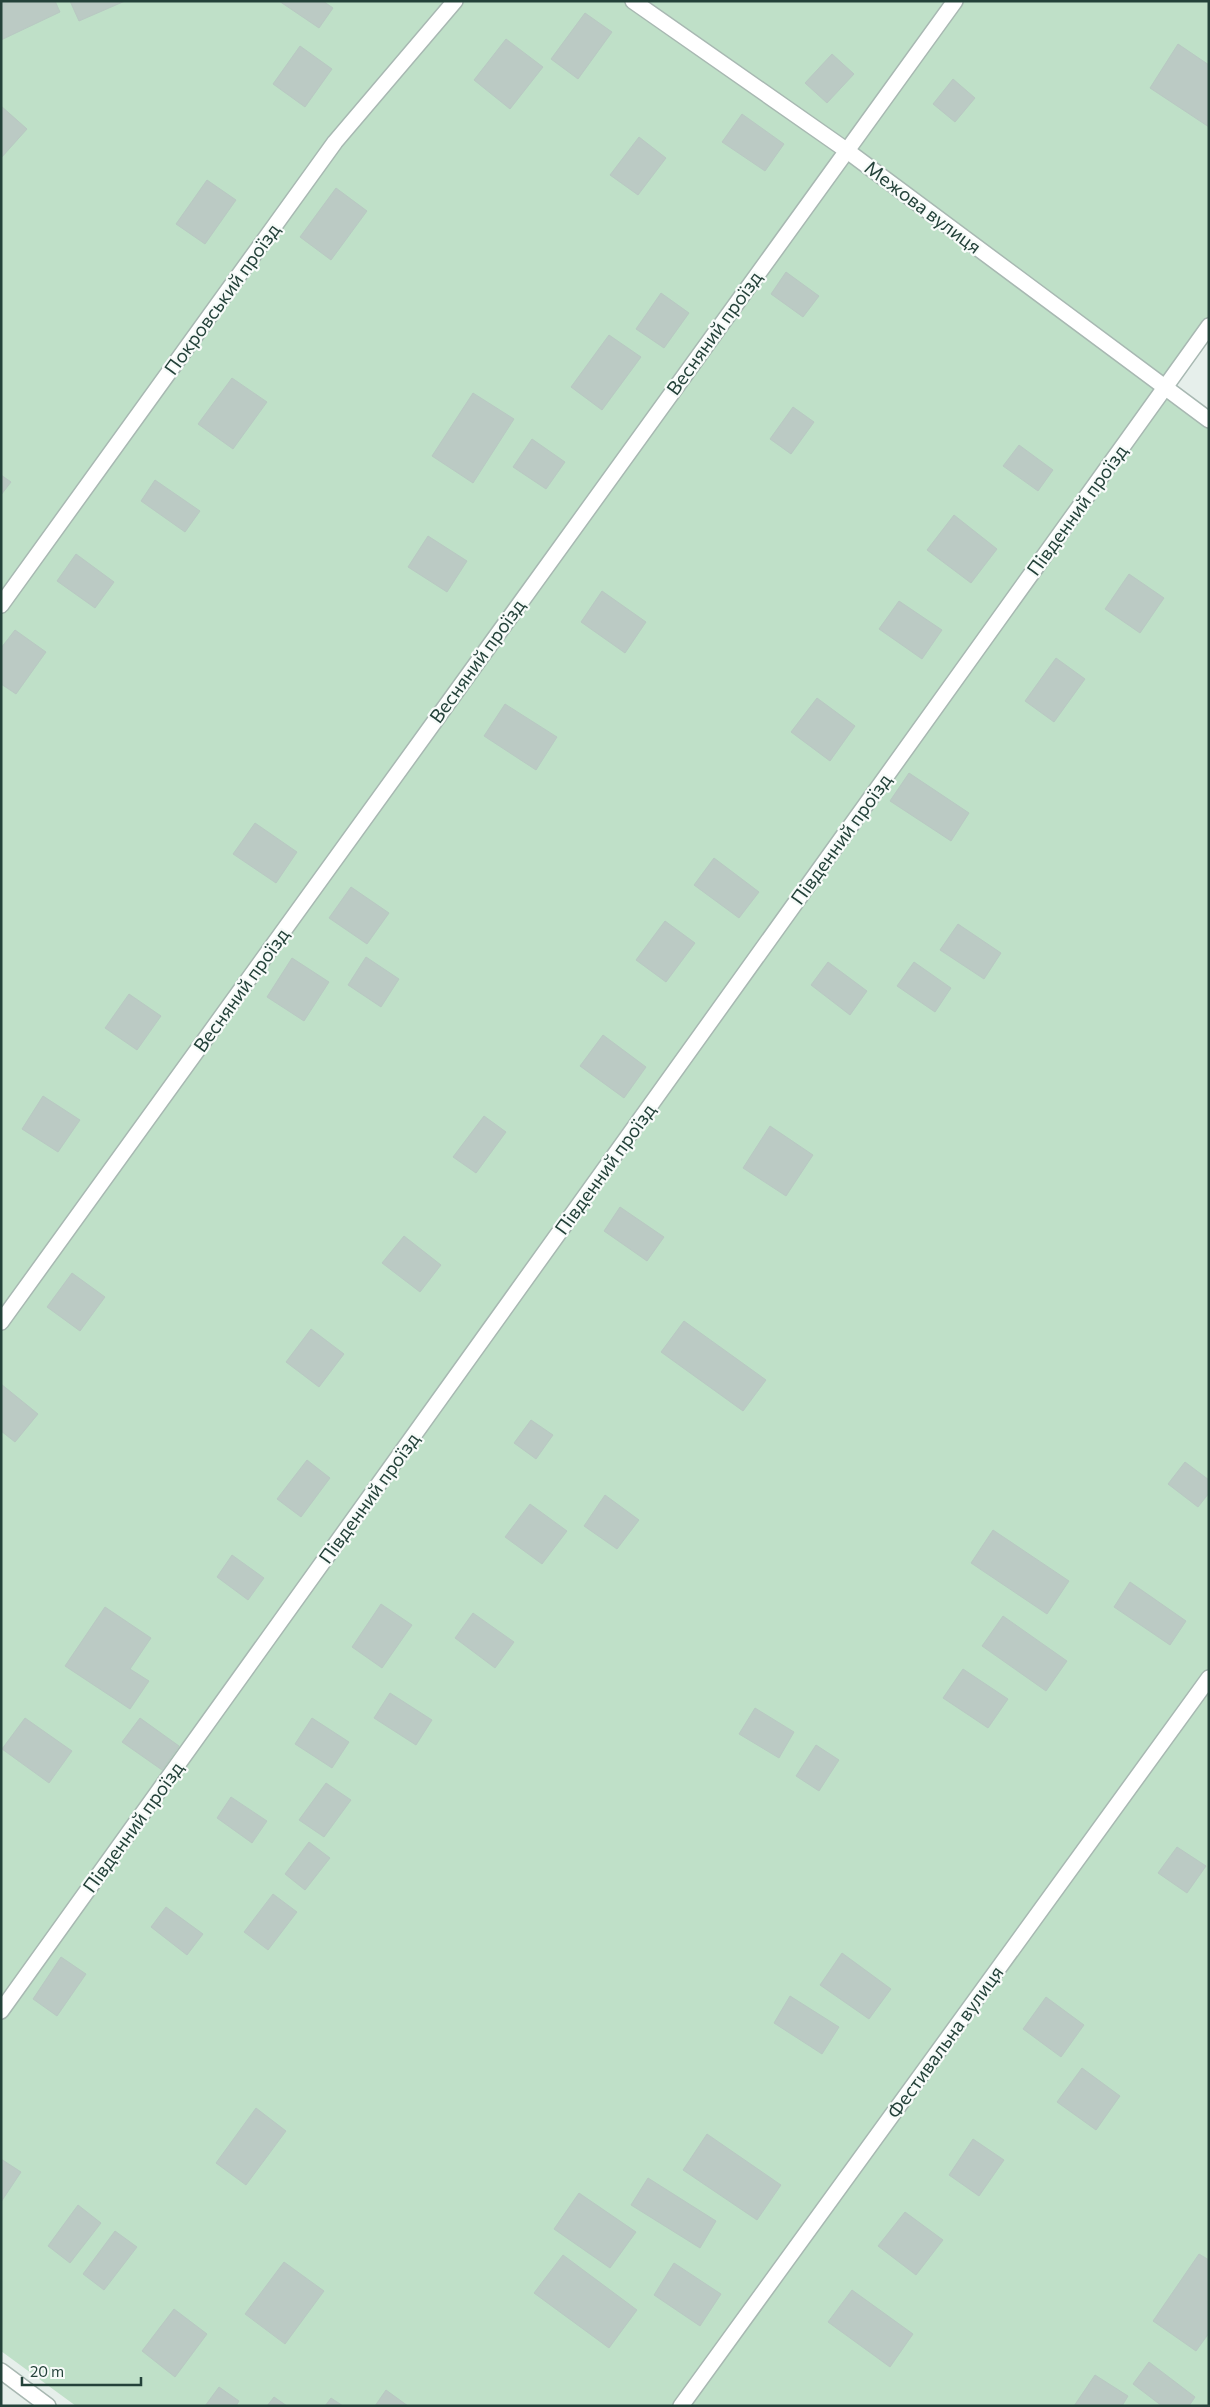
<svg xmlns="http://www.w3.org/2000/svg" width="1210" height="2407" viewBox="0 0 1210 2407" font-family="Commissioner,sans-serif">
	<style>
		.green { fill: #bfe0c8 }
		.building { fill: #bbcac4; stroke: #b8c9c2 }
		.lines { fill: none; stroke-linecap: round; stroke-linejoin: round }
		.street-casing { stroke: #a8b8b2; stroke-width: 18 }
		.street { stroke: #fff; stroke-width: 15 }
		.labels { text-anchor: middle; stroke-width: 4.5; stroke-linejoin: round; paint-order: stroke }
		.street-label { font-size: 19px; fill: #24423a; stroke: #f7fbf9 }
	</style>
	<rect width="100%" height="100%" fill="#e6efeb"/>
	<polygon class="green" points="1,1 1209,1 1209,326 1165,387 1209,420 1209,2406 76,2406 1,2351"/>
	<g class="building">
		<polygon points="1,1 55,1 60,12 1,40"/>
		<polygon points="70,1 125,1 79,21"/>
		<polygon points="279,1 323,1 333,8 319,28"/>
		<polygon points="585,13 612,32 578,79 551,59"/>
		<polygon points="506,39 543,67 510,109 474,80"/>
		<polygon points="1178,44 1209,65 1209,127 1150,88"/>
		<polygon points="300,46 332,69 305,107 273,84"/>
		<polygon points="832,54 854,74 827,103 805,83"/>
		<polygon points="953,79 975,98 955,122 933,104"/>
		<polygon points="1,106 27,129 1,158"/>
		<polygon points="742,114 784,144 765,171 722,142"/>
		<polygon points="639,137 666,158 638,195 610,175"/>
		<polygon points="207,180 236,200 205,244 176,224"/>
		<polygon points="336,188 367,211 331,260 300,237"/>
		<polygon points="786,272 819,296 803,317 771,294"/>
		<polygon points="661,293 689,313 664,348 636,329"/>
		<polygon points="609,335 641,357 602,410 571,387"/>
		<polygon points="232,378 267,402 233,449 198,424"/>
		<polygon points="473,393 514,419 473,483 432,456"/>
		<polygon points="793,407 814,422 791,454 770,439"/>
		<polygon points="532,439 565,462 546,489 513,467"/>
		<polygon points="1019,445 1053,470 1038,491 1003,466"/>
		<polygon points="1,475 11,482 1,495"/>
		<polygon points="155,480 200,511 185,532 141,501"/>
		<polygon points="954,515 997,549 971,583 927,550"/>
		<polygon points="428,536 467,561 447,592 408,567"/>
		<polygon points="76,554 114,582 95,608 57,581"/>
		<polygon points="1129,574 1164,598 1140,633 1105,609"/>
		<polygon points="602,591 646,622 625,653 581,622"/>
		<polygon points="899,601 942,630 922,659 879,629"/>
		<polygon points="15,630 46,652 16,694 1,684 1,648"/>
		<polygon points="1056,658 1085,679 1054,722 1025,701"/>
		<polygon points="817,698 855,726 830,761 791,732"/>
		<polygon points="505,704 557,737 536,770 484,736"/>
		<polygon points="909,773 969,813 951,841 890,801"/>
		<polygon points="255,823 297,852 276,883 233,854"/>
		<polygon points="714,858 759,892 739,918 694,885"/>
		<polygon points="351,887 389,913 367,944 329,918"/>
		<polygon points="665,921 695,943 666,982 636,960"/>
		<polygon points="958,924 1001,953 984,979 940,950"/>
		<polygon points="366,957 399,979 381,1007 348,985"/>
		<polygon points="292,958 329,982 304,1021 267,997"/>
		<polygon points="828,962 867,991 850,1015 811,985"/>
		<polygon points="914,962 951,988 935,1012 897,986"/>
		<polygon points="129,994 161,1016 137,1050 105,1028"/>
		<polygon points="603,1035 646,1067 624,1098 580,1066"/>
		<polygon points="43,1096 80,1120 58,1152 22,1129"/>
		<polygon points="484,1116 506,1132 476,1173 453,1157"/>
		<polygon points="770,1126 813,1155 786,1196 743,1168"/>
		<polygon points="620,1207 664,1237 647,1261 604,1231"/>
		<polygon points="404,1236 441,1265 420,1292 382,1263"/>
		<polygon points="72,1273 105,1297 80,1331 47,1307"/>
		<polygon points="684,1321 766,1380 743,1411 661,1352"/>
		<polygon points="311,1329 344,1354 319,1387 286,1362"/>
		<polygon points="1,1384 38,1414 15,1442 1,1431"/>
		<polygon points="531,1420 553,1435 536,1459 514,1443"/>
		<polygon points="307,1460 330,1478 301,1517 277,1499"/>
		<polygon points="1185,1462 1209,1480 1209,1493 1198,1507 1168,1484"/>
		<polygon points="605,1495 639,1520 617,1549 584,1526"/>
		<polygon points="530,1504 567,1531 542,1564 505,1537"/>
		<polygon points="993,1530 1069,1581 1047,1614 971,1563"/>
		<polygon points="232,1555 264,1578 248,1600 217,1577"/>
		<polygon points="1130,1582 1186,1621 1170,1645 1114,1607"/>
		<polygon points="381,1604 412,1625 382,1668 352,1647"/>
		<polygon points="105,1607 151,1638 130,1669 149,1681 130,1709 65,1666"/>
		<polygon points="473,1613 514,1642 495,1668 455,1638"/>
		<polygon points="1003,1616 1067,1661 1046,1691 982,1646"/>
		<polygon points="963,1669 1008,1699 988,1728 943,1698"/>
		<polygon points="390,1693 432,1720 416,1745 374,1718"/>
		<polygon points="755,1708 794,1732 779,1758 739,1734"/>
		<polygon points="25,1718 72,1751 49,1783 2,1749"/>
		<polygon points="140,1718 179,1746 162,1770 122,1742"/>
		<polygon points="312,1718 349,1742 332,1768 295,1744"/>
		<polygon points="816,1745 839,1760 819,1791 796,1776"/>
		<polygon points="326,1783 351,1800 324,1837 299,1820"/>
		<polygon points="231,1797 267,1821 252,1843 217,1818"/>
		<polygon points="309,1842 330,1858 305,1890 285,1874"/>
		<polygon points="1177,1847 1206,1866 1187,1893 1158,1873"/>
		<polygon points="273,1894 297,1912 268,1950 244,1932"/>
		<polygon points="166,1907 203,1934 187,1955 151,1927"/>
		<polygon points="842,1953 891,1989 869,2019 820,1985"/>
		<polygon points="61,1957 86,1974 57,2016 33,1999"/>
		<polygon points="790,1996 839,2027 822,2054 774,2023"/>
		<polygon points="1046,1997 1084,2025 1061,2057 1023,2029"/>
		<polygon points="1082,2068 1120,2096 1096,2130 1057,2102"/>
		<polygon points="256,2108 286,2131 246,2185 216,2163"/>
		<polygon points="707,2134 781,2185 757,2220 683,2170"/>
		<polygon points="973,2139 1004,2160 979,2196 949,2175"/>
		<polygon points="1,2159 21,2172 1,2202"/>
		<polygon points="648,2178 716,2221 700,2248 631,2205"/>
		<polygon points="579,2193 636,2232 610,2268 554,2229"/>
		<polygon points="78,2205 101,2223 70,2263 48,2246"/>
		<polygon points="905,2212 943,2240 916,2275 878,2246"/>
		<polygon points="115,2231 137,2247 104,2290 83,2274"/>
		<polygon points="1199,2254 1209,2260 1209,2333 1196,2351 1153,2321"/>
		<polygon points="563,2255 637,2310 609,2348 534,2293"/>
		<polygon points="284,2262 324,2291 285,2344 245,2314"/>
		<polygon points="674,2263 721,2294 700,2326 654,2295"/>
		<polygon points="852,2290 913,2334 890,2367 828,2322"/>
		<polygon points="174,2309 207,2334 175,2377 142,2351"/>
		<polygon points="1149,2362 1195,2397 1189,2406 1162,2406 1133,2384"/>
		<polygon points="1095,2375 1128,2396 1122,2406 1074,2406"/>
		<polygon points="219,2387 239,2401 236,2406 205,2406"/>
		<polygon points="386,2390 408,2406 375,2406"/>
		<polygon points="274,2397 287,2406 267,2406"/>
		<polygon points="331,2398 343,2406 325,2406"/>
	</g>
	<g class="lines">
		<defs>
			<g id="street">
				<polyline points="633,1 846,150 1209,420"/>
				<polyline points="1,605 335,142 455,1"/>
				<polyline points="1,1322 955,1"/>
				<polyline points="1,2011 1209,326"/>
				<polyline points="1,2371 48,2406"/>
				<polyline points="681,2406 1209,1678"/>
			</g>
		</defs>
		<use href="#street" class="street-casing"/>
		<use href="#street" class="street"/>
	</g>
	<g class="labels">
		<g class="street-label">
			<text transform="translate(923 207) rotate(37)" y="7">Межова вулиця</text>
			<text transform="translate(222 299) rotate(-54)" y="7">Покровський проїзд</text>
			<text transform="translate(714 333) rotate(-54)" y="7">Весняний проїзд</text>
			<text transform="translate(1077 510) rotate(-54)" y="7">Південний проїзд</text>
			<text transform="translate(477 661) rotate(-54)" y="7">Весняний проїзд</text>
			<text transform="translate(841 839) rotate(-54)" y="7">Південний проїзд</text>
			<text transform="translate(241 990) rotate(-54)" y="7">Весняний проїзд</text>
			<text transform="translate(605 1169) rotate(-54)" y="7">Південний проїзд</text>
			<text transform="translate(369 1498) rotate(-54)" y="7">Південний проїзд</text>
			<text transform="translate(133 1827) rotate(-54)" y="7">Південний проїзд</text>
			<text transform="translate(945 2042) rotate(-54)" y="7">Фестивальна вулиця</text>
		</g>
	</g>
	<rect width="1210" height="2407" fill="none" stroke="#24423a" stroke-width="5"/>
	<path d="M22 2377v8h119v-8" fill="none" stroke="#24423a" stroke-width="2.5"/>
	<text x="30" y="2377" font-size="15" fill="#24423a" stroke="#f7fbf9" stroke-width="4" paint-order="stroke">20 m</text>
</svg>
